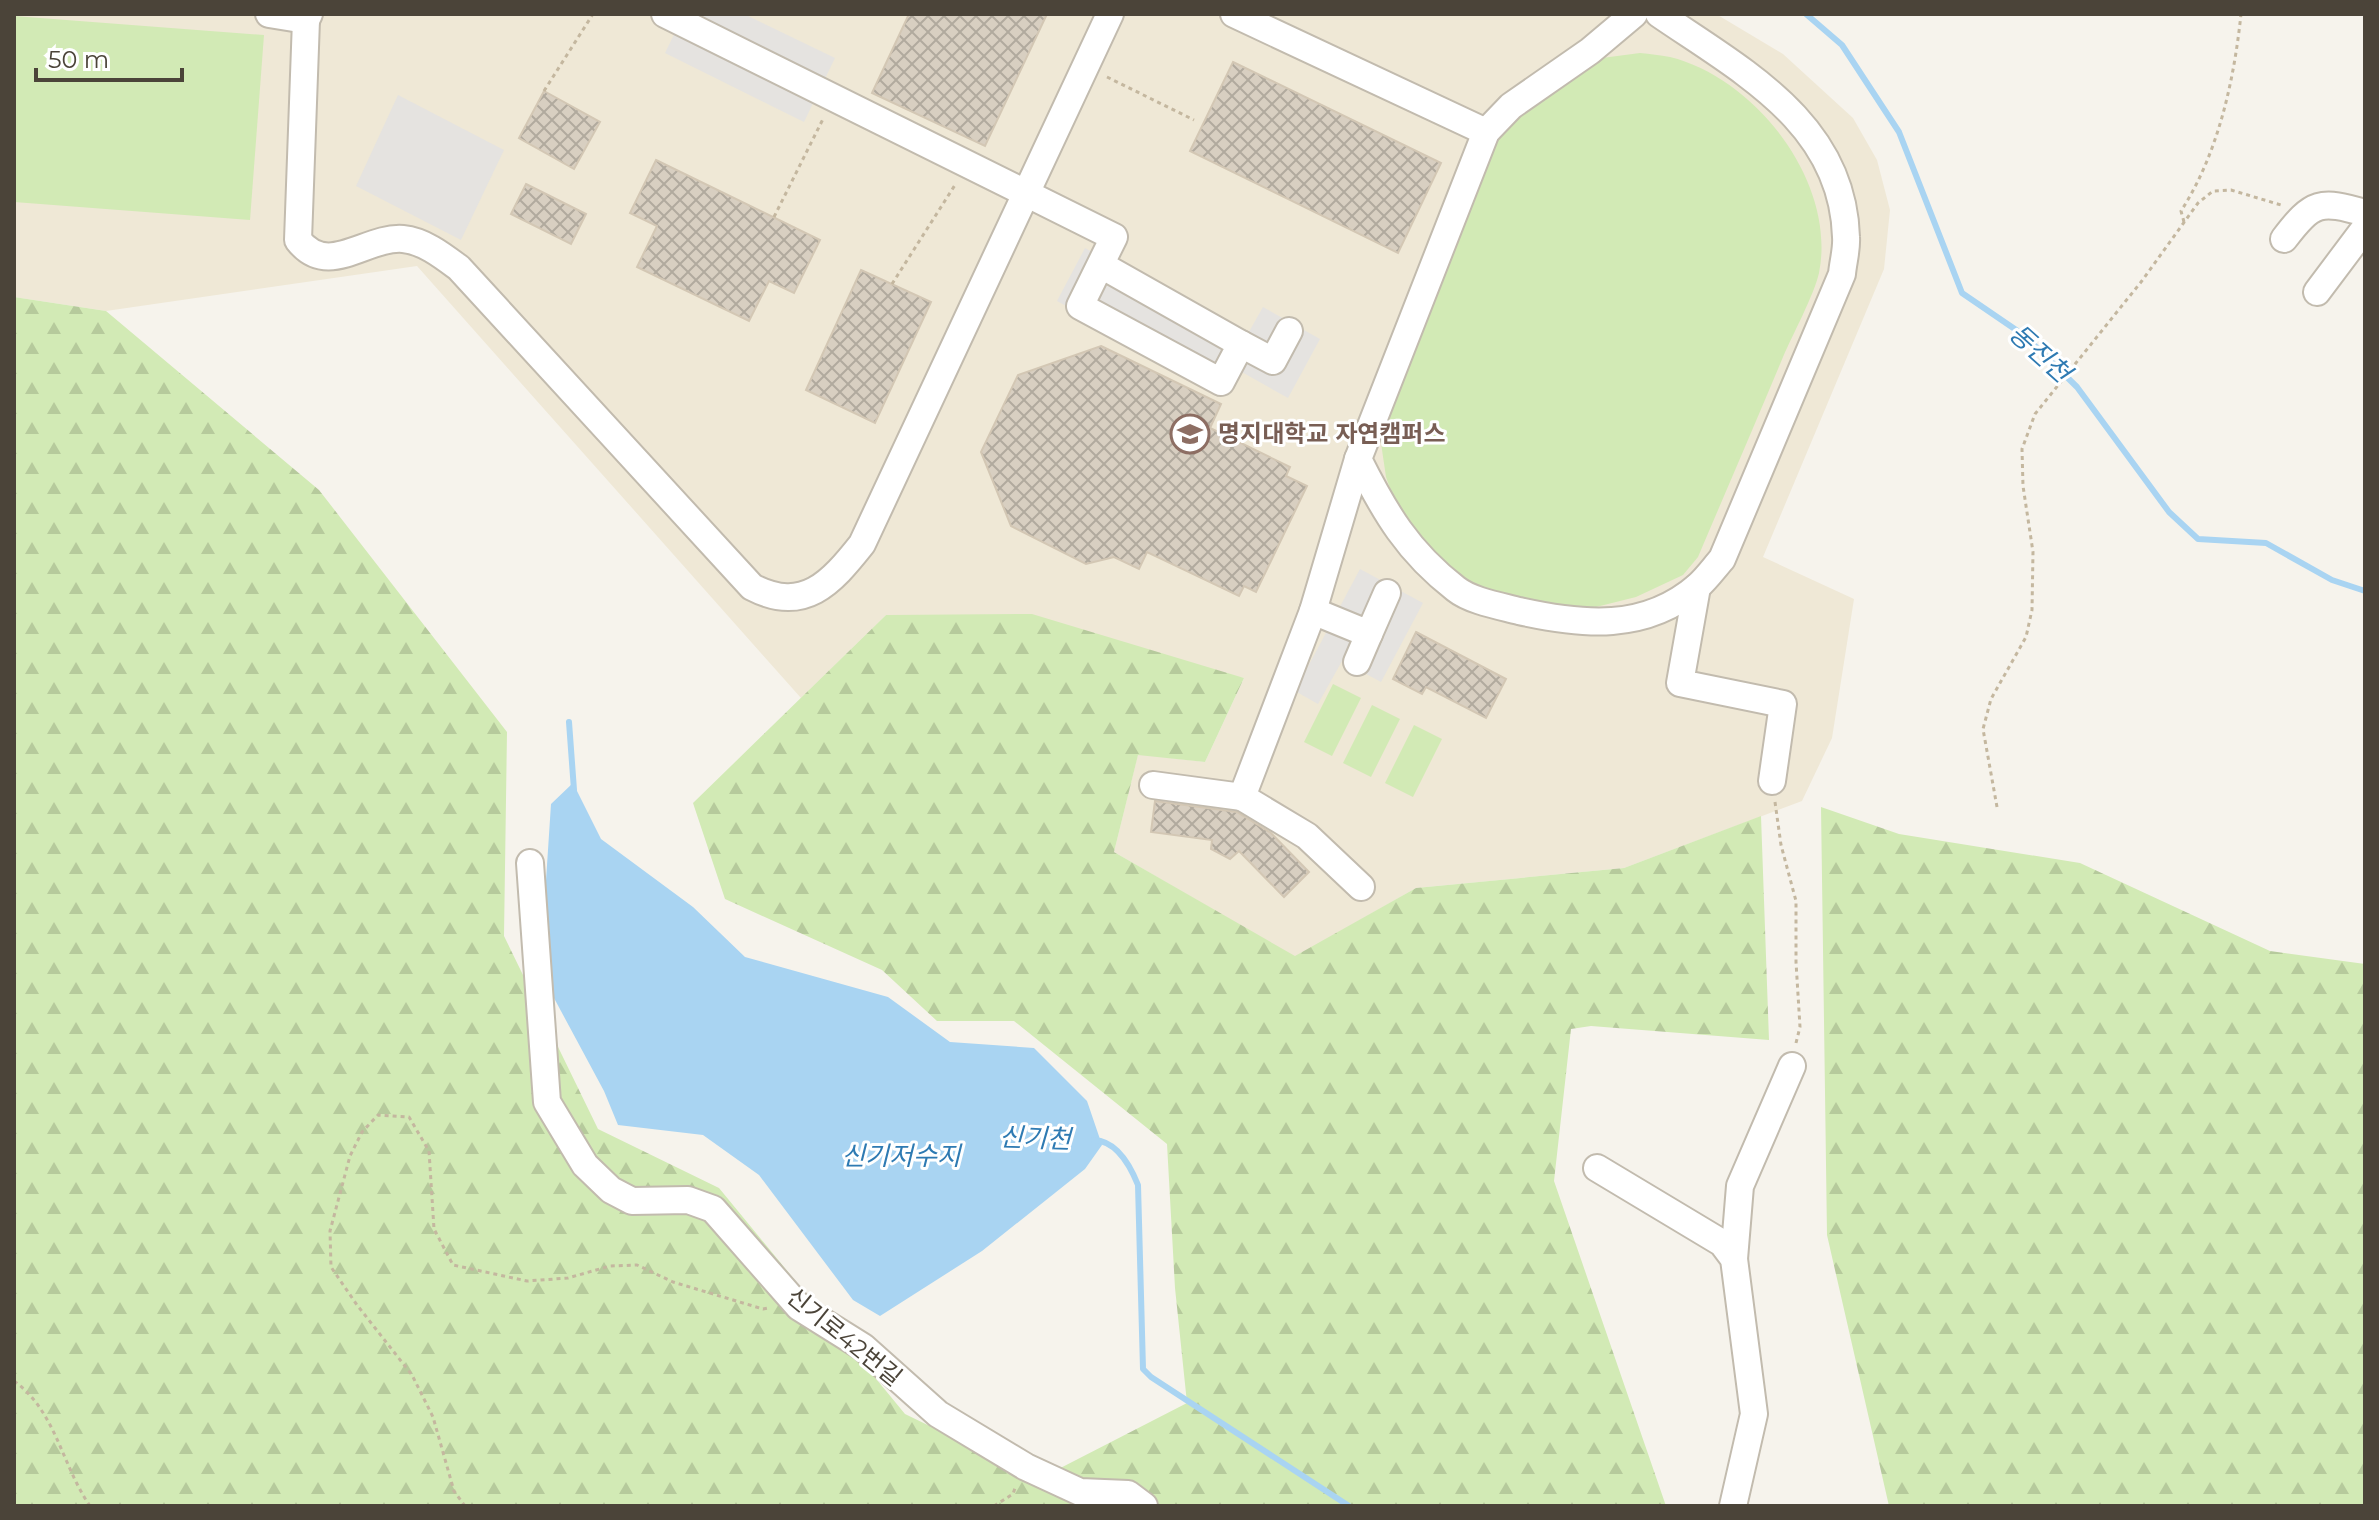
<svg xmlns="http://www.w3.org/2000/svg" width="2379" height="1520" viewBox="0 0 2379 1520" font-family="Montserrat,'Noto Sans KR',sans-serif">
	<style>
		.education { fill: #efe8d6 }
		.forest { fill: url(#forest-firs) }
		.pitch { fill: #d2eab5 }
		.parking { fill: #e5e3e0 }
		.water { fill: #a9d4f2 }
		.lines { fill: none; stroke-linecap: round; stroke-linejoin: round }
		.stream { stroke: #a9d4f2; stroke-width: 6 }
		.building { fill: url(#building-cross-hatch); stroke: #d3c7b4; stroke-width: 2 }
		.minor-casing { stroke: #c2bbae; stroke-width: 30 }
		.path { stroke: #c4b79f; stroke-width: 3; stroke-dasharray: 4 4; stroke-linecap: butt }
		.minor { stroke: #fff; stroke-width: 26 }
		.labels { text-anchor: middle; stroke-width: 6; stroke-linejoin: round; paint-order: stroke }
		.education-label { font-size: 24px; font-weight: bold; fill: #785e54; stroke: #fff; text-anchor: start }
		.street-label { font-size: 24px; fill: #4b4439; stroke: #fff }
		.water-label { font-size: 26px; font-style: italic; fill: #2e7ab2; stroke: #fff }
	</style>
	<defs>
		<pattern id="forest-firs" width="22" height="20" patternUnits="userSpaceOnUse" patternTransform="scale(2)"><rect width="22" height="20" fill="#d2eab5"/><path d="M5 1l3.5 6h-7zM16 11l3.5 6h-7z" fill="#b6ca9c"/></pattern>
		<pattern id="building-cross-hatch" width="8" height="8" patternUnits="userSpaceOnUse" patternTransform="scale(2)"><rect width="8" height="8" fill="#d8cfc1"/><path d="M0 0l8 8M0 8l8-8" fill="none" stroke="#b1aa9e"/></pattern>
	</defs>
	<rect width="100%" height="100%" fill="#f6f3ec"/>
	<polygon class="education" points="14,14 1716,14 1783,54 1853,118 1877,160 1890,210 1884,269 1763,557 1854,599 1832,738 1802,801 1624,868 1416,888 1295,957 1114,852 1138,754 1205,762 1244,678 886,615 801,698 417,266 106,311 14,297"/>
	<g class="forest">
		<polygon points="14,297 106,311 319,490 507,732 504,936 598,1129 719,1188 905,1414 1039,1479 1187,1403 1175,1288 1167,1144 1014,1021 937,1021 882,970 725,899 693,803 886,615 1032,614 1244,678 1205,762 1138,755 1114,852 1295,956 1416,888 1624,868 1761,816 1769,1040 1591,1026 1571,1029 1554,1181 1666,1506 14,1506"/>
		<polygon points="1821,807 1899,834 2080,863 2270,951 2365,964 2365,1506 1889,1506 1827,1235"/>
	</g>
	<g class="pitch">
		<polygon points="14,16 264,35 250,220 14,202"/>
		<path d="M 1640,53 C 1650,54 1660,55 1670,57 C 1756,78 1837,183 1819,273 C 1814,295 1793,334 1783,357 C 1755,424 1726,491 1698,557 L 1683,575 L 1636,597 L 1592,608 L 1531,603 L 1466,582 L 1447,567 L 1415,534 L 1397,508 L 1386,477 L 1381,443 L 1382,406 L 1499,123 L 1567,71 L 1602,58 Z"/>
		<polygon points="1333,684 1361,698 1332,756 1304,742"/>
		<polygon points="1372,705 1400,719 1371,777 1343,763"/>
		<polygon points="1414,725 1442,739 1413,797 1385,783"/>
	</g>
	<g class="parking">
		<polygon points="684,14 744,14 835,58 804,122 665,53"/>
		<polygon points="398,95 504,150 461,240 356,186"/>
		<polygon points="1085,248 1246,337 1263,307 1320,339 1288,398 1240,371 1227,394 1057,301"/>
		<polygon points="1360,569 1423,603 1381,682 1342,661 1318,704 1295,691"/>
	</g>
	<polygon class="water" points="573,783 601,839 693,907 745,957 888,997 950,1042 1034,1048 1087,1101 1102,1145 1085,1169 982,1251 880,1316 853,1300 759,1175 703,1135 618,1125 604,1091 540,972 551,804"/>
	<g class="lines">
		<g class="stream">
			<polyline points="1806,14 1842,45 1899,132 1962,293 2025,336 2077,387 2169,512 2198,539 2266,543 2332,580 2365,591"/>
			<polyline points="569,722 574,790"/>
			<path d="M 1094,1140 C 1117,1141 1130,1165 1138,1185 L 1143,1369 L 1151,1377 L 1349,1506"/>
		</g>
	</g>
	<g class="building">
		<polygon points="909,14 1047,14 985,146 872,93"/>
		<polygon points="1233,62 1441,163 1398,253 1190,151"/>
		<polygon points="544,91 600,122 574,169 519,138"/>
		<polygon points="656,160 820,240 794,293 769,281 749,321 637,267 657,226 630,213"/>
		<polygon points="526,184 586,214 571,244 511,214"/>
		<polygon points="861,270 931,302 875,423 806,390"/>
		<polygon points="1101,346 1221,404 1210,428 1290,467 1286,476 1307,486 1256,592 1244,586 1239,596 1147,552 1139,569 1114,557 1086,564 1011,526 981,452 1018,375"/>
		<polygon points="1416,632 1506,679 1486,718 1426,687 1422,694 1393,679"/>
		<polygon points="1155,801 1237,812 1271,833 1309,872 1284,897 1239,851 1230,859 1211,849 1212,840 1151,832"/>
	</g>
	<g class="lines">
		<defs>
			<g id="minor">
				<polyline points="269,14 306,20 309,14"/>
				<polyline points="665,14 1114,237 1080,306 1221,382 1241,344 1101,265"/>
				<polyline points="1234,14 1486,132"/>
				<path d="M 1634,14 L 1590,51 L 1511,106 L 1486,132 L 1358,459 C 1385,513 1408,552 1456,589 C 1471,601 1500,606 1519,611 C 1582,625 1645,632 1698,586 C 1707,578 1714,568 1722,559 L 1842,274 C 1843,262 1847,249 1846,237 C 1843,123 1742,71 1659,14"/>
				<path d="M 306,20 L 298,240 C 328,279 366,236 403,239 C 424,241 443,256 459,268 L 752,587 C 804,614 831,583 862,544 L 1110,14"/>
				<path d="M 2284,239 C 2313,201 2320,200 2365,213"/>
				<polyline points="2317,292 2365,228"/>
				<polyline points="1241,344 1273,361 1289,331"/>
				<polyline points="1358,459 1313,611 1242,797 1307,836 1361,887"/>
				<polyline points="1697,587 1680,683 1783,704 1772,781"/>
				<polyline points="1313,611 1369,634 1387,593"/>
				<polyline points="1357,662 1369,634"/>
				<polyline points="1153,785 1242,797"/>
				<polyline points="530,863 547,1102 585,1165 611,1190 632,1201 688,1200 713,1209 799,1307 863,1347 938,1414 1026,1467 1080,1492 1128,1494 1144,1506"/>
				<polyline points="1597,1168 1722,1243 1734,1259 1754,1414 1733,1506"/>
				<polyline points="1734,1259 1740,1186 1792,1066"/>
			</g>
		</defs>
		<use href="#minor" class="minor-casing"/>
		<g class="path">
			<polyline points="1107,77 1194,120"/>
			<polyline points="544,91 593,14"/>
			<polyline points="774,217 823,119"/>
			<path d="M 2184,222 L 2181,211 C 2218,154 2234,81 2241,14"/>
			<polyline points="892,284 955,185"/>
			<polyline points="1775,802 1781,845 1796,901 1796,962 1800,1027 1796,1043"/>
			<polyline points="1997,807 1983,729 1991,699 2026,637 2032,610 2033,552 2023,486 2022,449 2035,414 2141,282 2198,203 2213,191 2231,190 2281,205"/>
			<path d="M 14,1381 C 56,1411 62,1466 90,1506"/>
			<polyline points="465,1506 454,1491 433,1417 412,1375 357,1305 331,1267 330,1231 350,1156 362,1132 378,1115 409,1117 429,1151 434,1229 453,1265 527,1281 568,1278 610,1266 637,1265 673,1282 763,1309 768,1308"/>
			<polyline points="994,1506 1013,1494 1016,1485"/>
		</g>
		<use href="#minor" class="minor"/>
	</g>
	<defs>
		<symbol id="university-ring" viewBox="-11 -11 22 22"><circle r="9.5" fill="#fff" stroke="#8d6e63" stroke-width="1.5"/><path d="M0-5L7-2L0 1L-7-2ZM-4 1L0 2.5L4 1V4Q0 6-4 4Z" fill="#8d6e63"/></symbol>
	</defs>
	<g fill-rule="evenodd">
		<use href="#university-ring" x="1168" y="412" width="44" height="44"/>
	</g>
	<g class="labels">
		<g class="education-label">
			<text x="1218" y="442">명지대학교 자연캠퍼스</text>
		</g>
		<g class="street-label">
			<text transform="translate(844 1337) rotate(39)" y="8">신기로42번길</text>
		</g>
		<g class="water-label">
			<text transform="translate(2040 353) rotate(42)" y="9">동진천</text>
			<text transform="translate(1035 1138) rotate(2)" y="9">신기천</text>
			<text x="901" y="1165">신기저수지</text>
		</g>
	</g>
	<rect width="2379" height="1520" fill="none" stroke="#4b4439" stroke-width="32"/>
	<path d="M36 68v12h146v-12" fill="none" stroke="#4b4439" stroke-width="4"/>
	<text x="48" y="68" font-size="24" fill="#4b4439" stroke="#ffffff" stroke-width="6" paint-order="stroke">50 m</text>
</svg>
